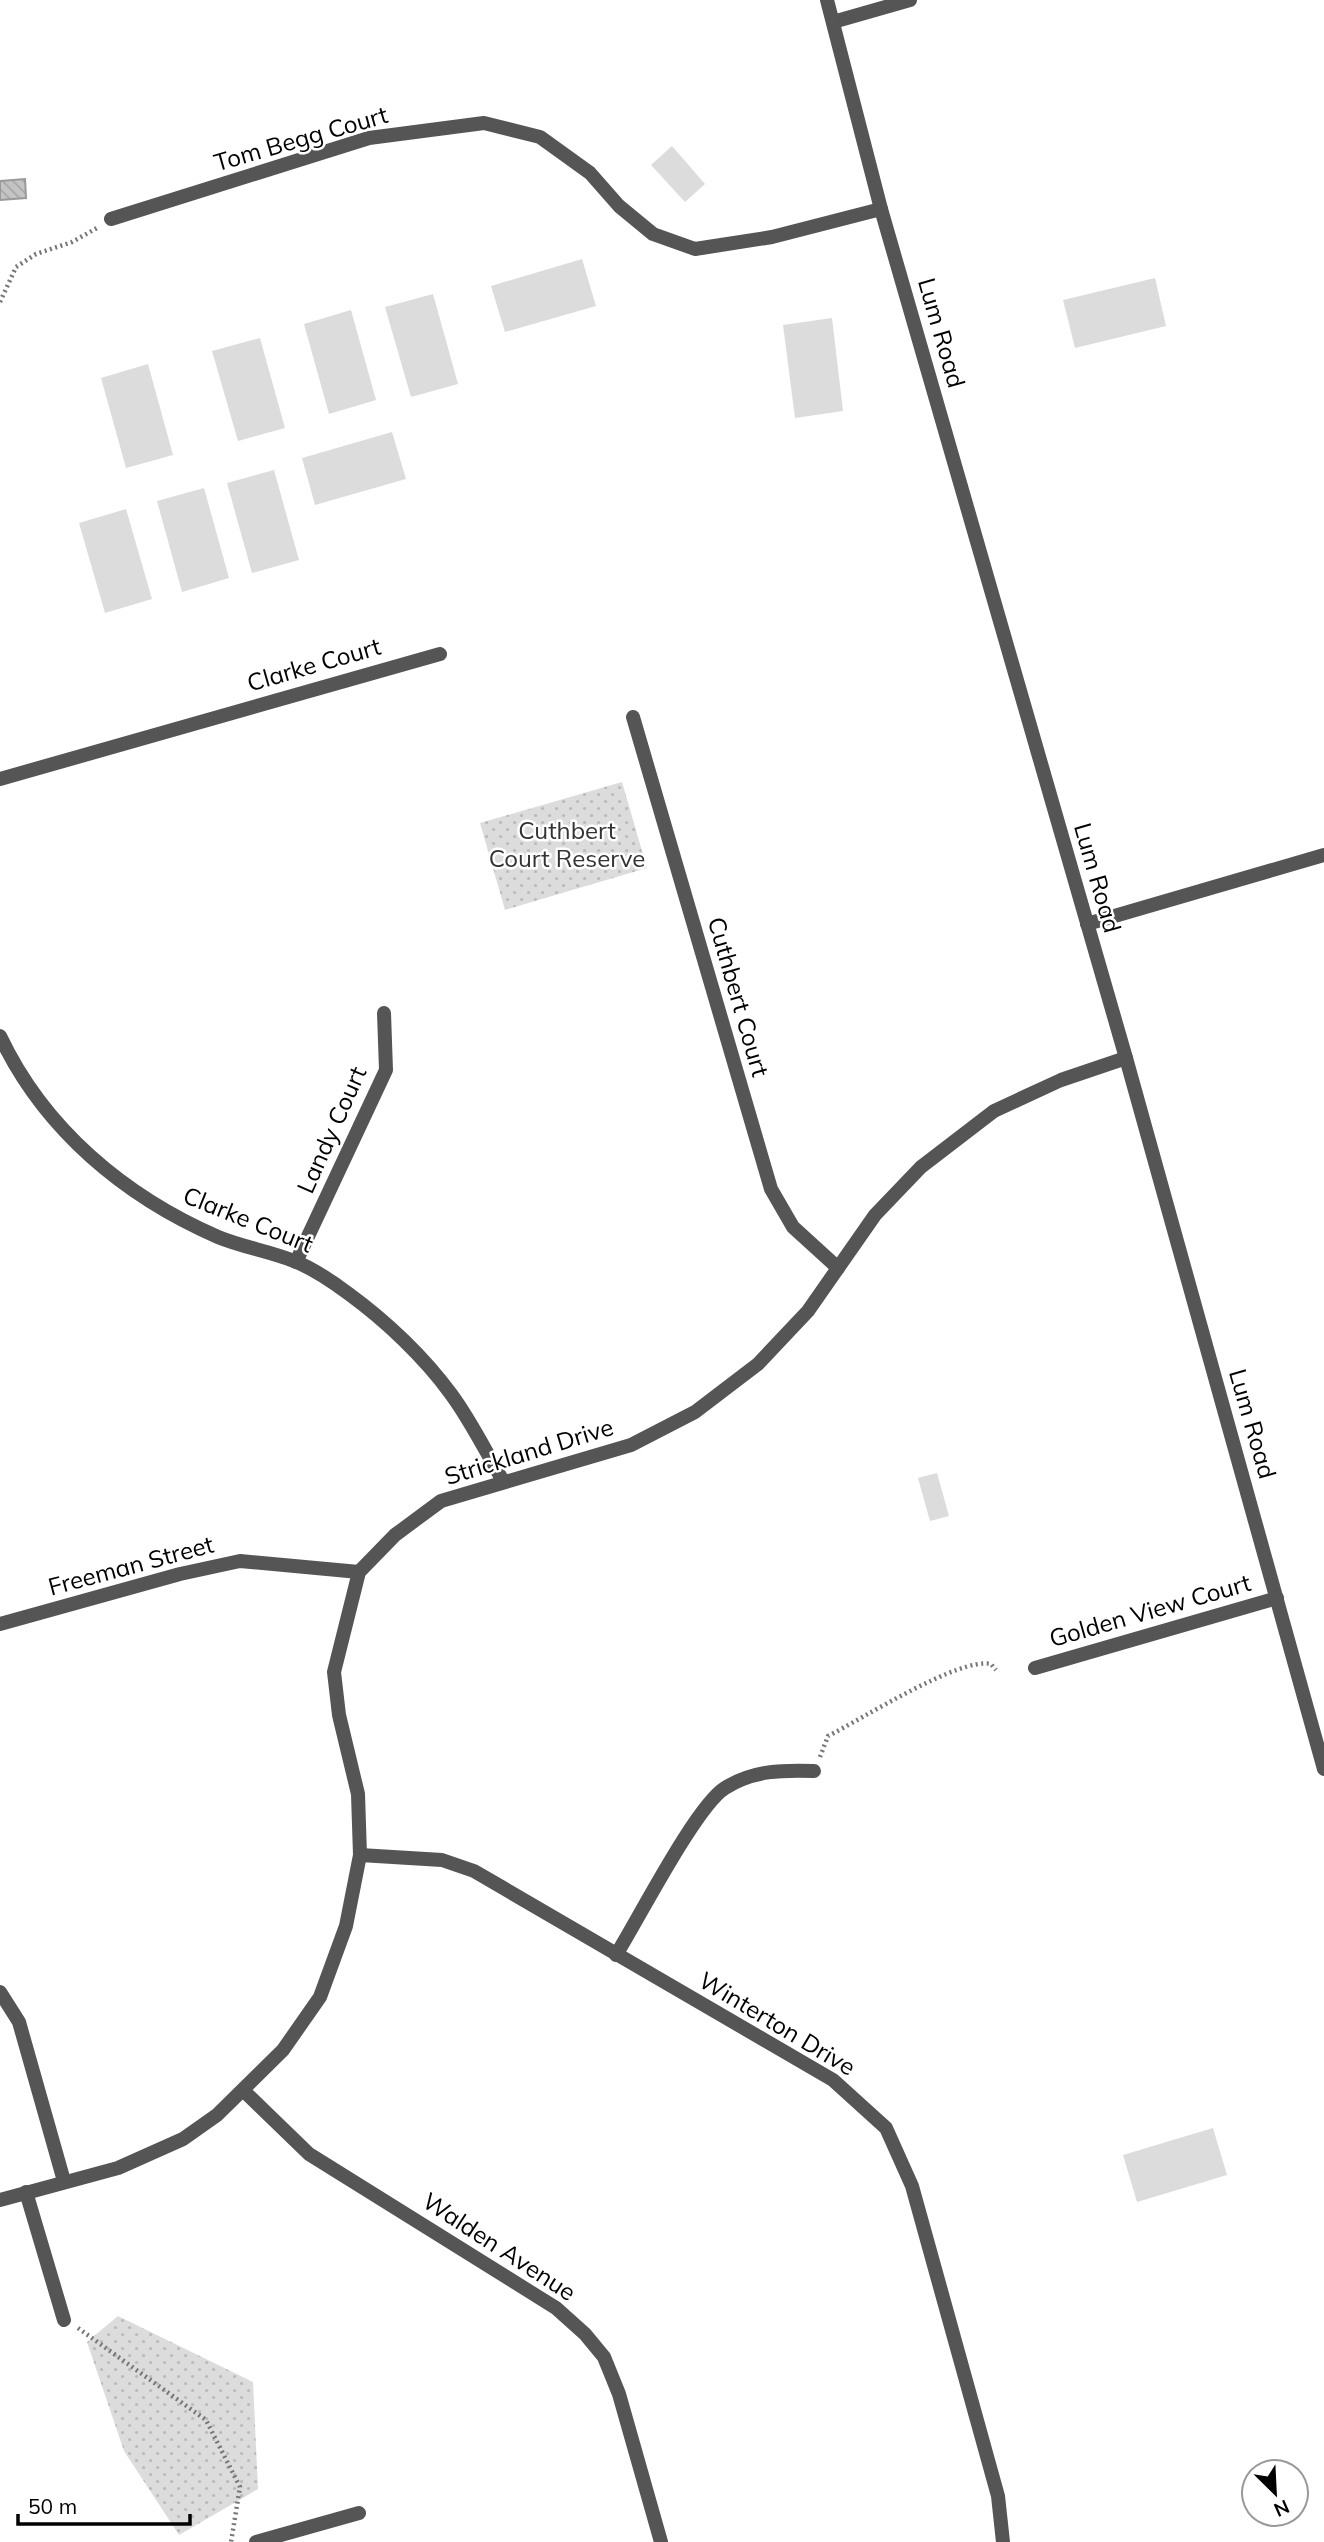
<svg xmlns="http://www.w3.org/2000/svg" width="1324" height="2542" viewBox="0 0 1324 2542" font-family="Mulish,sans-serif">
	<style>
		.grass { fill: url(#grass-dots) }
		.garden { fill: #dcdcdc }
		.building { fill: url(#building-back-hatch); stroke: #999; stroke-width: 2 }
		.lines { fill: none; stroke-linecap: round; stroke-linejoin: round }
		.path { stroke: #777; stroke-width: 4.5; stroke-dasharray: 2 3.5; stroke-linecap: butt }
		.minor { stroke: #555; stroke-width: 14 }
		.tertiary { stroke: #555; stroke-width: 14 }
		.labels { text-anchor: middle; stroke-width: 5; stroke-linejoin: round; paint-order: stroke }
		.street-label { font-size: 24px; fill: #000; stroke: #fff }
		.park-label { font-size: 24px; fill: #333; stroke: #fff }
	</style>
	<defs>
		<pattern id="grass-dots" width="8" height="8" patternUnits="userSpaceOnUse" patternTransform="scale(1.75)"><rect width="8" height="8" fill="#dcdcdc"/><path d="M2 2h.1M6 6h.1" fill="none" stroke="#bbb" stroke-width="1.8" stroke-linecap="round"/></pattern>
		<pattern id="building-back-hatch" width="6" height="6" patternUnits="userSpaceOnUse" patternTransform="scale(1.75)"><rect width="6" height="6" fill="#c4c4c4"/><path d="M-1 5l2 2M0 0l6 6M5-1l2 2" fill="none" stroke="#a7a7a7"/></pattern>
	</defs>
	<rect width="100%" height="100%" fill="#fff"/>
	<g class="grass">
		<polygon points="622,782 647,868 505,910 480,823"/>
		<polygon points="118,2316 253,2382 258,2489 179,2535 124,2451 87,2342"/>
	</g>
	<g class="garden">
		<polygon points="672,146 705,184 685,202 651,165"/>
		<polygon points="582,259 596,306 505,332 491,286"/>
		<polygon points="1155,278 1166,326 1075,348 1063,300"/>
		<polygon points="433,294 458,384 411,397 385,307"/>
		<polygon points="351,310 376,400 329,414 304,324"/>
		<polygon points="832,318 843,411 795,418 783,325"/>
		<polygon points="260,338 285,428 238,441 212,351"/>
		<polygon points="148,364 173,455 126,468 101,378"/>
		<polygon points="392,432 406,479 315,505 302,458"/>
		<polygon points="274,470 299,560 252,573 227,483"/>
		<polygon points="204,488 229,578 182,592 157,501"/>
		<polygon points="126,509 152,599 105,613 79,523"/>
		<polygon points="937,1473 949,1516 930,1521 918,1478"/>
		<polygon points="1213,2128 1227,2175 1137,2202 1123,2155"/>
	</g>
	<polygon class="building" points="25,179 26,198 0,200 0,181"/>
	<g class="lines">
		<g class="path">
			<polyline points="0,302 16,267 36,254 72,242 97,228"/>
			<path d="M 820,1757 L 828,1736 C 862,1719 959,1657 991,1664 L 996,1670"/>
			<polyline points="78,2328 206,2420 240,2487 231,2542"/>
		</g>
		<g class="minor">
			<polyline points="833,22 910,0"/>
			<polyline points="111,219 369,138 484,123 540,137 590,173 619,206 653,234 695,249 772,237 881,209"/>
			<polyline points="633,717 771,1189 793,1227 838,1268"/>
			<polyline points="0,779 440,654"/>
			<polyline points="1087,924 1324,855"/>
			<path d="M 0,1036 C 44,1129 124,1196 218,1237 C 242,1247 269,1251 294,1261 C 312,1268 333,1282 349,1294 C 386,1321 424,1357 451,1394 C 471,1421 486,1452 503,1481"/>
			<polyline points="296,1262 386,1070 384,1013"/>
			<polyline points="0,1624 180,1574 240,1561 359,1572"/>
			<polyline points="1035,1668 1277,1598"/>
			<polyline points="360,1855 442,1860 474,1871 833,2080 886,2128 912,2186 998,2496 1003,2542"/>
			<path d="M 616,1955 C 638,1920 696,1806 725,1788 C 753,1770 783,1770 814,1771"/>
			<polyline points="0,1992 19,2022 64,2181"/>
			<polyline points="244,2091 309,2154 556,2308 585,2334 604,2357 619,2394 661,2542"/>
			<polyline points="26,2192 64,2320"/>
			<polyline points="0,2200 118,2168 183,2139 217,2115 283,2050 320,1997 346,1926 360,1855 358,1794 339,1715 334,1672 359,1572 395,1535 441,1501 631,1445 695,1412 758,1364 808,1311 875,1215 921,1167 994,1111 1061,1080 1126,1058"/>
			<polyline points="256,2542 359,2513"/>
		</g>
		<polyline class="tertiary" points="827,0 881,209 1126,1058 1324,1769"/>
	</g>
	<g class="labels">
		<g class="street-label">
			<text transform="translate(301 139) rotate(-16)" y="8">Tom Begg Court</text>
			<text transform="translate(941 333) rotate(74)" y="8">Lum Road</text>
			<text transform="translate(314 665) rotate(-16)" y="8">Clarke Court</text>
			<text transform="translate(1097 878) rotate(74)" y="8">Lum Road</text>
			<text transform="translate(738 997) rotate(74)" y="8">Cuthbert Court</text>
			<text transform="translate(332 1130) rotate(-66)" y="8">Landy Court</text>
			<text transform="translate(248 1220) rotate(22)" y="8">Clarke Court</text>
			<text transform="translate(1252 1424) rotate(74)" y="8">Lum Road</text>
			<text transform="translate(529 1452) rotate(-17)" y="8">Strickland Drive</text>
			<text transform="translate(131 1566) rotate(-15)" y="8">Freeman Street</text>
			<text transform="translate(1150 1611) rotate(-16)" y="8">Golden View Court</text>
			<text transform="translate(777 2024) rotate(31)" y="8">Winterton Drive</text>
			<text transform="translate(499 2247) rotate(33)" y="8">Walden Avenue</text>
		</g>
		<g class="park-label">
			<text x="567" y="839">Cuthbert<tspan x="567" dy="28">Court Reserve</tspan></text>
		</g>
	</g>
	<g transform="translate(1275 2493) rotate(156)"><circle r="33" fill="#ffffff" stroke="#999999" stroke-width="2"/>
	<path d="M0-5L12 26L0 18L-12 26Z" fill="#000000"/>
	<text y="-10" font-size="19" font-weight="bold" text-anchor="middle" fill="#000000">N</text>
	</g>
	<path d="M18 2514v10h172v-10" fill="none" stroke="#000000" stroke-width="3.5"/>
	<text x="28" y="2514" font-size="21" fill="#000000" stroke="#ffffff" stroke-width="5" paint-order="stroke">50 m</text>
</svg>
